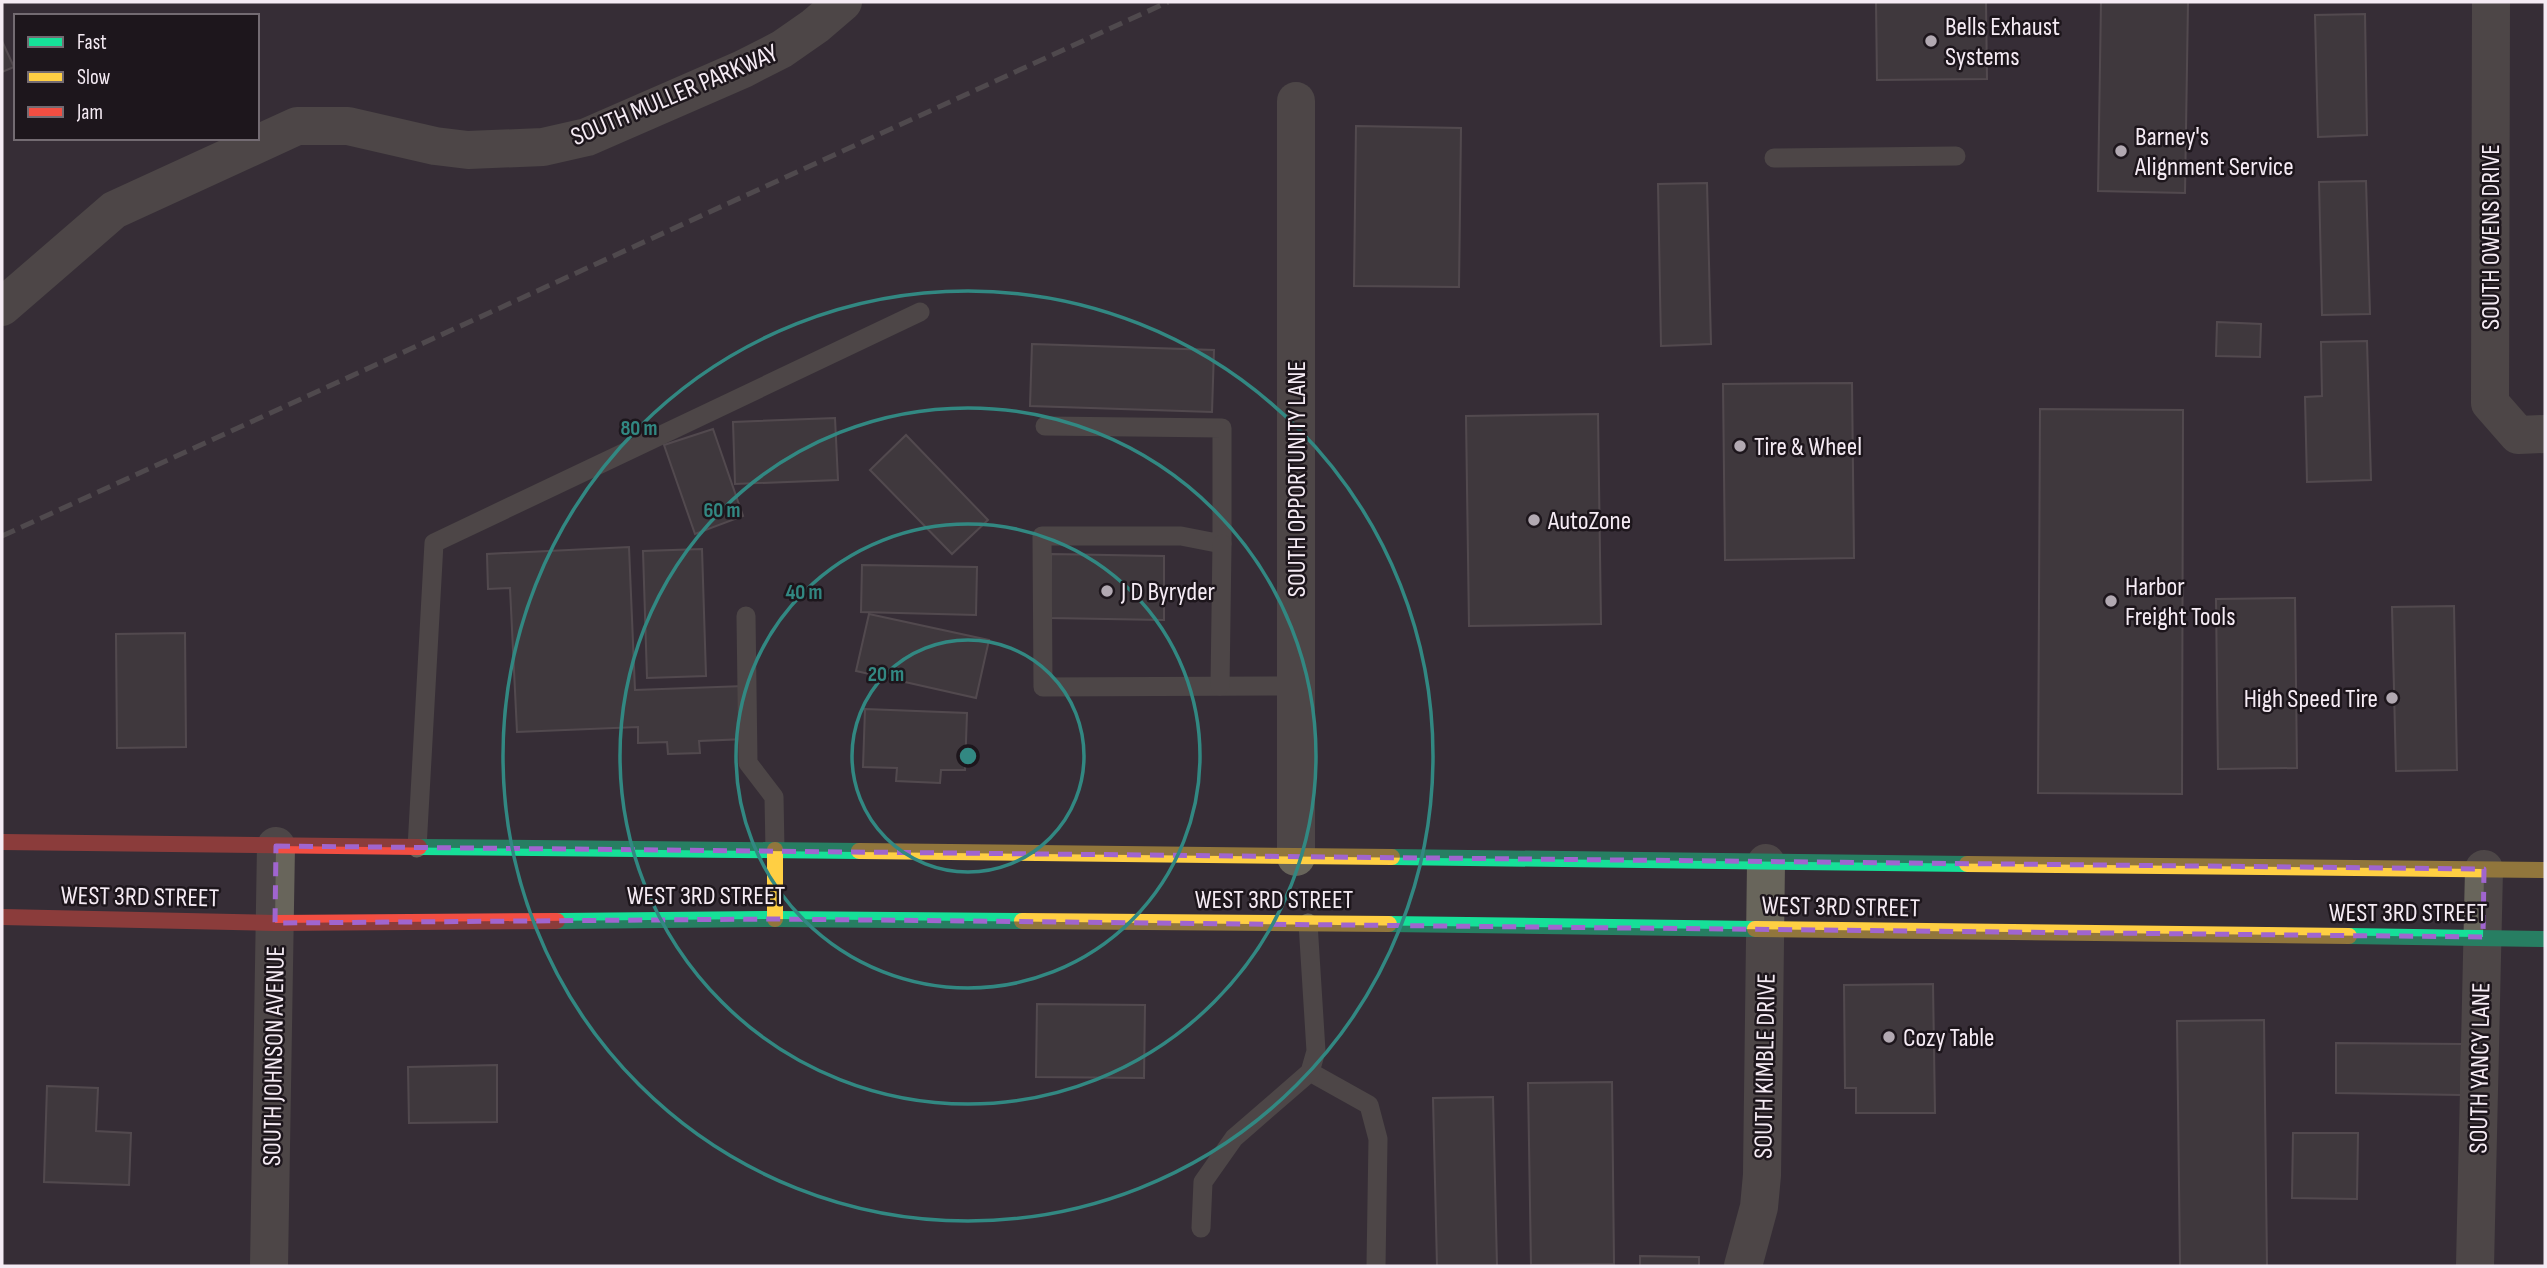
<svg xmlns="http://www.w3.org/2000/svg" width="2547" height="1268" viewBox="0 0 2547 1268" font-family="'Sofia Sans Condensed',sans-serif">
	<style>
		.building { fill: #4b4545; stroke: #736c6c; stroke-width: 2 }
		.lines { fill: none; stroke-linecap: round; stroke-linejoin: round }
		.lane { stroke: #68655b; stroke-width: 19 }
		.street { stroke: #68655b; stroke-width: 38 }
		.fast { stroke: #16e098; stroke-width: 16 }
		.slow { stroke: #ffcf43; stroke-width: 16 }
		.jam { stroke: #f24e42; stroke-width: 16 }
		.rail { stroke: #6e6a69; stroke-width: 5; stroke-dasharray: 14 7; stroke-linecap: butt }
		.marked { fill: none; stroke: #a065cf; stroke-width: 5; stroke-dasharray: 14 9; stroke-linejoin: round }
		.ring { fill: none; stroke: #328882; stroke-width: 3.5 }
		.poi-dot { fill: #b2a9b2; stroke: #1d161c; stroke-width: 2.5 }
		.labels { text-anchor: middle; stroke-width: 5; stroke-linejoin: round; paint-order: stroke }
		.poi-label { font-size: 26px; fill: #f5ebf4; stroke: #1d161c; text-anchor: start }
		.street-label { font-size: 26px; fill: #f5ebf4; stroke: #1d161c }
		.centre { fill: #328882; stroke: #1d161c; stroke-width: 3.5 }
		.ring-label { font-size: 21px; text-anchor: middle; font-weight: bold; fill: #328882; stroke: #1d161c; stroke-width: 5; stroke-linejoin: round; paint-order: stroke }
	</style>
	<rect width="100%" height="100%" fill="#362e36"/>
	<g class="building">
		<polygon points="1876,2 1986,2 1987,79 1877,80"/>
		<polygon points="2101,2 2188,2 2185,193 2098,191"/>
		<polygon points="2365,14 2367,135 2318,137 2315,15"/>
		<polygon points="2,41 14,67 2,72"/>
		<polygon points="1356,126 1461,128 1459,287 1354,286"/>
		<polygon points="2366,181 2370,314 2322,315 2319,182"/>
		<polygon points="1707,183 1711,344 1661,346 1658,184"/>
		<polygon points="2217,322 2261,324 2260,357 2216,356"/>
		<polygon points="2367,341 2371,480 2307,482 2305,397 2322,396 2321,342"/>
		<polygon points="1032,344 1214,350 1212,412 1030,406"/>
		<polygon points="1852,383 1854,558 1725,560 1723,384"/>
		<polygon points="2040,409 2183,410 2182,794 2038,793"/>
		<polygon points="1598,414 1601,624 1469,626 1466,416"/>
		<polygon points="835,418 838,480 735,484 733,422"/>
		<polygon points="713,429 743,516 695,534 664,445"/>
		<polygon points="906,435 988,520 952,554 870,470"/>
		<polygon points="629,547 635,690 744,686 746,739 699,741 700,753 668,754 667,742 638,743 638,727 517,732 510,588 488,589 487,554"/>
		<polygon points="702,549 706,676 647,678 643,551"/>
		<polygon points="1051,554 1164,556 1164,620 1050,618"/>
		<polygon points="862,565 977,567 976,615 861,612"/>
		<polygon points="2295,598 2297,768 2218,769 2216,599"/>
		<polygon points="2454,606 2457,770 2396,771 2392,607"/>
		<polygon points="869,614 989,640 976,698 856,671"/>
		<polygon points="185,633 186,747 117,748 116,634"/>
		<polygon points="865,709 967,713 965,770 941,770 940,783 896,781 897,768 863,767"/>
		<polygon points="1933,984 1935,1113 1856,1113 1856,1088 1845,1088 1844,985"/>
		<polygon points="1037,1004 1145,1005 1144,1078 1036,1077"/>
		<polygon points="2264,1020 2267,1266 2180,1266 2177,1021"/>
		<polygon points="2336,1043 2462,1044 2461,1095 2336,1093"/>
		<polygon points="497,1065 497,1122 409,1123 408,1067"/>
		<polygon points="1612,1082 1614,1264 1531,1265 1528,1083"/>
		<polygon points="47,1086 98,1088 96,1131 131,1133 129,1185 44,1182"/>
		<polygon points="1493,1097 1497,1266 1437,1266 1433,1098"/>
		<polygon points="2293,1133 2358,1133 2357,1199 2292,1198"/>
		<polygon points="1640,1256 1699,1257 1699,1266 1640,1266"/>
	</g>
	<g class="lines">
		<g class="lane">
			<polyline points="1774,158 1956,156"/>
			<polyline points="1045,426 1222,428 1222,544 1181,536 1042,536 1043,687 1296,686"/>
			<polyline points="746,616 748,763 774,797 775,850"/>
			<polyline points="1220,686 1222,544"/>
			<polyline points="417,848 434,543 920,312"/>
			<polyline points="1310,1072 1369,1105 1378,1139 1376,1266"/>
			<polyline points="1201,1228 1203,1182 1234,1138 1310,1072 1316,1051 1308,923"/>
		</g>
		<g class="street">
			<polyline points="2491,2 2490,403 2518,435 2545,434"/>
			<polyline points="2,307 114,210 297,126 348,126 435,146 468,150 543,147 587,137 743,69 782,49 815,26 843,2"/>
			<polyline points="1296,857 1296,101"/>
			<polyline points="269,1266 276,846"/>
			<polyline points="1743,1266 1759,1207 1762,1175 1766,863"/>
			<polyline points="2475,1266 2484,869"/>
		</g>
		<g class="fast">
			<polyline points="419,847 859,851"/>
			<polyline points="1392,857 1967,864"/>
			<polyline points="557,921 775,919 1022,921"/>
			<polyline points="1389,924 1755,929"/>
			<polyline points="2349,936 2545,939"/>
		</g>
		<g class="slow">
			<polyline points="775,850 775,919"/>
			<polyline points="859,851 1392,857"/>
			<polyline points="1967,864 2545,870"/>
			<polyline points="1022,921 1389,924"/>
			<polyline points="1755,929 2349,936"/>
		</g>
		<g class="jam">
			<polyline points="2,842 419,847"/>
			<polyline points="2,917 275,923 557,921"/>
		</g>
		<polyline class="rail" points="2,536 1168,2"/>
	</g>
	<path d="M0 0H2547V1268H0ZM 276,846 L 2484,869 L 2483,937 L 775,919 L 275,923 Z" fill="#362e36" fill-opacity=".55" fill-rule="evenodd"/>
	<path class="marked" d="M 276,846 L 2484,869 L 2483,937 L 775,919 L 275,923 Z"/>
	<g class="ring">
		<circle cx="968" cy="756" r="116"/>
		<circle cx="968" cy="756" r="232"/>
		<circle cx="968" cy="756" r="348"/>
		<circle cx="968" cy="756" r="465"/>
	</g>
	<g class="poi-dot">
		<circle cx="1931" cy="41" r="7"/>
		<circle cx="2121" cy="151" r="7"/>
		<circle cx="1740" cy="446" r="7"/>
		<circle cx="1534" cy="520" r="7"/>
		<circle cx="1107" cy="591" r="7"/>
		<circle cx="2111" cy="601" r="7"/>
		<circle cx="2392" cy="698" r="7"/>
		<circle cx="1889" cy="1037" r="7"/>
	</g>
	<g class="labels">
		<g class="poi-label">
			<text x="1945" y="35">Bells Exhaust<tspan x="1945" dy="30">Systems</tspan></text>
			<text x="2135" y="145">Barney's<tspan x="2135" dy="30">Alignment Service</tspan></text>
			<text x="1754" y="455">Tire &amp; Wheel</text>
			<text x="1548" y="529">AutoZone</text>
			<text x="2125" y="595">Harbor<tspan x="2125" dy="30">Freight Tools</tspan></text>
			<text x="1121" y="600">J D Byryder</text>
			<text x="2378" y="707" text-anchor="end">High Speed Tire</text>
			<text x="1903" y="1046">Cozy Table</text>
		</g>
		<g class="street-label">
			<text transform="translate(674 94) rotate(-23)" y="9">SOUTH MULLER PARKWAY</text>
			<text transform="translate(2490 237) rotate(-90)" y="9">SOUTH OWENS DRIVE</text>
			<text transform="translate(1296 479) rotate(-90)" y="9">SOUTH OPPORTUNITY LANE</text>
			<text x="706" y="904">WEST 3RD STREET</text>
			<text transform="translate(140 896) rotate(1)" y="9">WEST 3RD STREET</text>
			<text x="1274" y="908">WEST 3RD STREET</text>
			<text transform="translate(1841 906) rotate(1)" y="9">WEST 3RD STREET</text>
			<text x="2408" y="921">WEST 3RD STREET</text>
			<text transform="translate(273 1056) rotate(-89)" y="9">SOUTH JOHNSON AVENUE</text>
			<text transform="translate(1764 1066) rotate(-89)" y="9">SOUTH KIMBLE DRIVE</text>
			<text transform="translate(2479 1068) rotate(-89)" y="9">SOUTH YANCY LANE</text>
		</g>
	</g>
	<circle cx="968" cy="756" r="10" class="centre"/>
	<g class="ring-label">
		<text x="639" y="435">80 m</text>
		<text x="722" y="517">60 m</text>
		<text x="804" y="599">40 m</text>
		<text x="886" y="681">20 m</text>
	</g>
	<rect width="2547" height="1268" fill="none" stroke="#f5ebf4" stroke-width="7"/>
	<rect x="14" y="14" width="245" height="126" fill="#1d161c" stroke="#736b72" stroke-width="2"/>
	<rect x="28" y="37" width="35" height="10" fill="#16e098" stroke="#736b72" stroke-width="2"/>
	<text x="77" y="49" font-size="21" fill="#f5ebf4">Fast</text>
	<rect x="28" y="72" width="35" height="10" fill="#ffcf43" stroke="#736b72" stroke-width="2"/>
	<text x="77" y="84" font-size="21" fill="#f5ebf4">Slow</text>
	<rect x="28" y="107" width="35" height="10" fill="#f24e42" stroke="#736b72" stroke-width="2"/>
	<text x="77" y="119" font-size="21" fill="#f5ebf4">Jam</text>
</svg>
